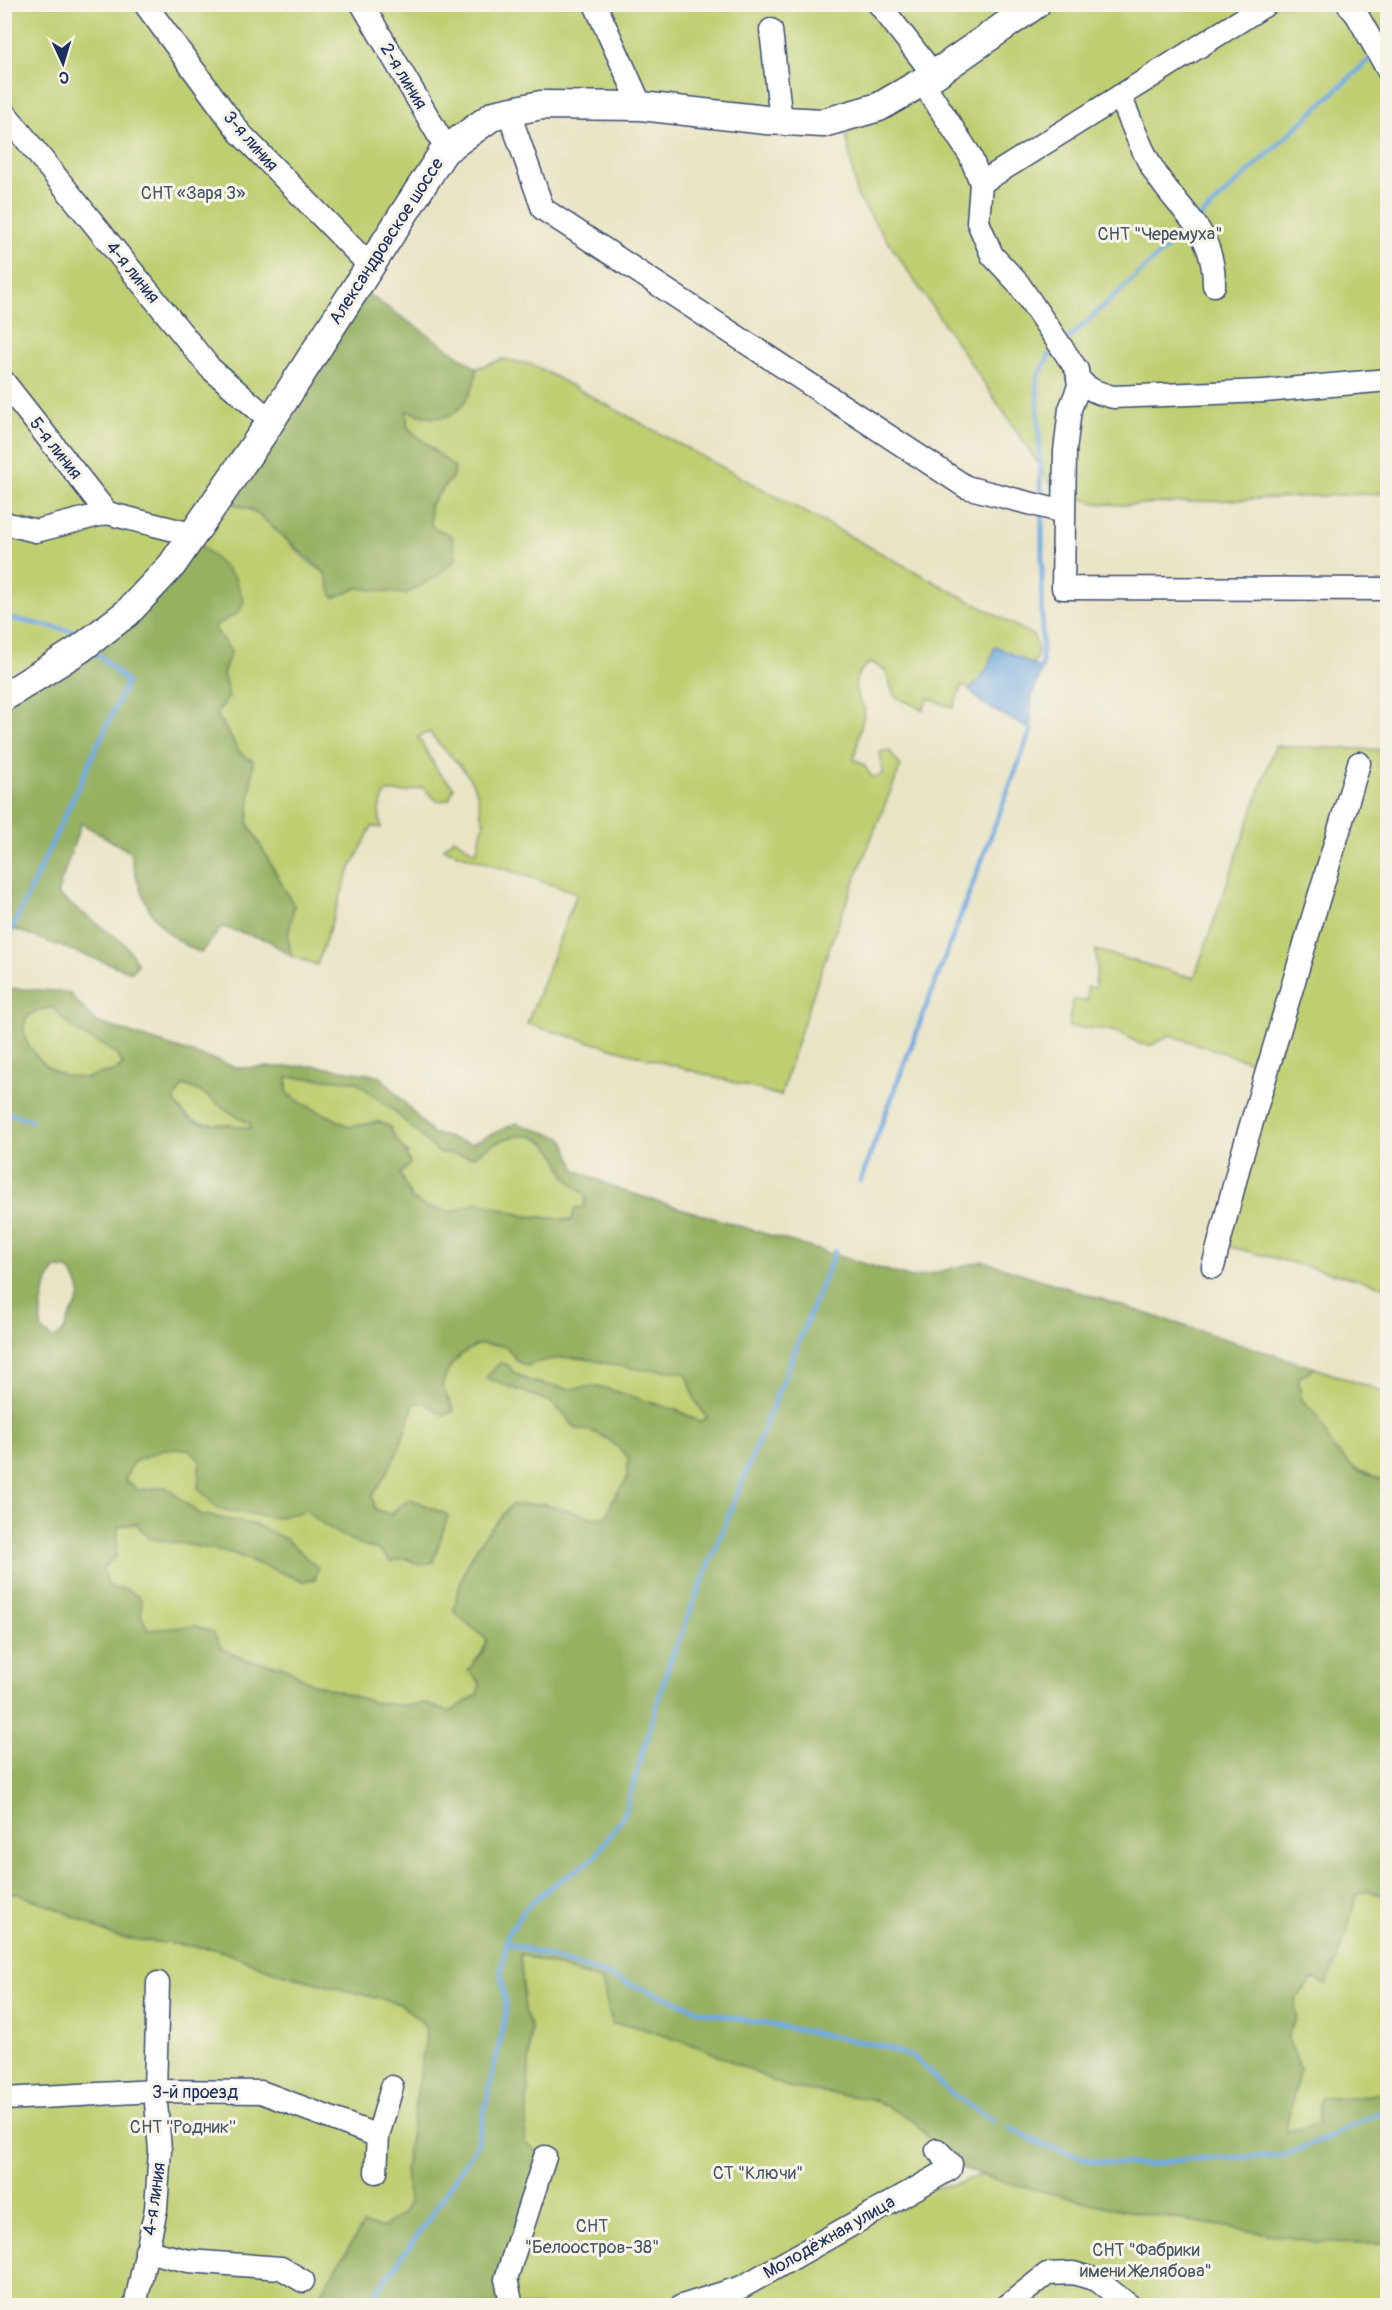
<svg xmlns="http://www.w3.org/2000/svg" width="1392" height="2310" viewBox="0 0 1392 2310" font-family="Pangolin,sans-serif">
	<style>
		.green { fill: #bece70; stroke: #6c7e67; stroke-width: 1.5 }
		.forest { fill: #96b162; stroke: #587060; stroke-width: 1.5; fill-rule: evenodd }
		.water { fill: #71aae1; stroke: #466ca0; stroke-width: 1.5 }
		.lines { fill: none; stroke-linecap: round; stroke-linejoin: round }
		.stream { stroke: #71aae1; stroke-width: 5 }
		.minor-casing { stroke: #3a4a6e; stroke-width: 25 }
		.tertiary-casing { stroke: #3a4a6e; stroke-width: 31 }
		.minor { stroke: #fff; stroke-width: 22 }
		.tertiary { stroke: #fff; stroke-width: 28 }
		.labels { text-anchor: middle; stroke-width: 6; stroke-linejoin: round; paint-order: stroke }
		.street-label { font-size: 18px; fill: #1b2f5e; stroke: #f7f3e8 }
		.park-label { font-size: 18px; fill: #445762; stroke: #f7f3e8 }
	</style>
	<rect width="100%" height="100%" fill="#f7f3e8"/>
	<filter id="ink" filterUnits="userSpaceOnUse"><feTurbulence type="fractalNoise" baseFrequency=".0167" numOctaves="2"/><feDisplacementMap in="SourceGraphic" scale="12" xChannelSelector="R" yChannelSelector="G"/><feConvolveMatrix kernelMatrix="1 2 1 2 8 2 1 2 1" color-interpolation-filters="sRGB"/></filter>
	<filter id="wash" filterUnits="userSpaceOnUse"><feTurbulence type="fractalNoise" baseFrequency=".008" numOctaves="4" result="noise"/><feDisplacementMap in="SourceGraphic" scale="24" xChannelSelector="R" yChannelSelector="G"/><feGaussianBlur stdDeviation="1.35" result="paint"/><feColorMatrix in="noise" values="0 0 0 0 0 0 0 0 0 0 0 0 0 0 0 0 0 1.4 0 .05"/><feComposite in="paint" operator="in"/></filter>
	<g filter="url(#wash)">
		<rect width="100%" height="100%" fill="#eae4c6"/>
		<g class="green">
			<path d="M 5,5 L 1037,5 L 823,123 L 543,105 L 444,151 L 234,504 C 275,515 290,553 325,573 C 351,588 377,590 406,594 L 452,536 L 431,526 L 430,505 L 453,476 L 455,468 L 408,428 L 406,411 L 432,418 L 474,384 L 477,368 L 503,359 L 533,365 L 1033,635 C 1037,645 1041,655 1032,664 L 995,646 L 987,670 L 970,690 L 962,685 L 953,708 L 928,698 L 923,710 L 894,696 L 886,671 L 871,662 C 851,675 852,691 865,709 L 854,759 L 864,765 L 872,777 L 883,775 L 880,752 L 889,750 L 901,766 C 856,874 813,984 781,1096 L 527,1024 L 577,893 L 443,849 L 454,838 L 476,853 L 484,822 C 478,812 481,802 476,791 C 467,767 444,752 429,732 L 418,737 L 439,773 L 454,787 L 449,800 L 437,801 L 422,787 L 407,792 L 386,792 L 379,809 L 381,828 L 372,826 L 348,874 L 317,965 L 291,956 L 288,936 L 294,906 L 248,823 L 253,761 L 241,754 L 216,714 L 229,697 L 223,674 L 231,652 L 213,627 L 239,612 L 5,700 Z"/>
			<polygon points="1052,5 1387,5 1387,493 1121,505 1095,503 1054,490 1026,445 857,196 845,128 927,89"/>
			<polygon points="1275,746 1387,750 1387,1287 1227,1246 1267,1067 1169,1035 1152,1045 1140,1044 1120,1033 1103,1029 1069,1027 1072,1000 1087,1001 1087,987 1094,988 1097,971 1096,950 1194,978"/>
			<path d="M 53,1008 C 62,1016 71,1028 82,1034 C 98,1044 113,1047 123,1064 C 117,1072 112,1071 103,1073 C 97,1074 91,1078 85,1078 C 77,1078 59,1075 53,1071 C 25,1053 4,1010 53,1008 Z"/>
			<path d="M 287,1076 L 355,1081 L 394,1111 L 438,1152 L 473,1157 C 495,1140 530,1123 552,1150 C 559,1158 561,1171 568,1179 C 573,1185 580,1190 586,1195 L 584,1207 L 572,1220 L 525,1216 L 478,1202 L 453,1212 L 426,1207 L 412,1199 L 400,1174 L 408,1153 L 396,1141 L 389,1126 L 379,1122 L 349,1127 C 327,1112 309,1110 287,1093 Z"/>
			<path d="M 183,1085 C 209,1091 225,1113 251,1124 L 250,1129 C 220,1122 190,1132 174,1099 Z"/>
			<path d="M 480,1344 L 507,1346 L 517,1361 L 526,1366 L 545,1359 L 580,1356 L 641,1369 L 672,1370 L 687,1374 L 695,1400 L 707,1418 L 700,1422 L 679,1411 L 598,1386 L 569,1389 L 529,1381 L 512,1371 L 508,1365 L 500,1363 L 487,1377 L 553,1403 L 577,1429 C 601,1431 611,1440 628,1457 L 627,1479 L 612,1501 L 607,1516 L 594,1518 L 544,1504 L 511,1505 C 480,1540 461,1563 454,1611 L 487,1640 L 482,1653 L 468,1670 L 480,1683 L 478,1694 L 450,1713 L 423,1703 L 405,1706 L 373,1702 L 311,1683 L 282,1666 L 245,1660 L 221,1648 L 213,1632 L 148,1630 L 141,1615 L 141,1599 L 126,1589 L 109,1587 L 102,1569 L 116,1556 L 118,1527 L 136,1523 L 149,1538 L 229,1552 L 303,1581 L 318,1568 L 302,1555 L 256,1525 L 199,1514 L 166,1487 L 138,1490 L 125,1480 L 133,1462 L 164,1449 L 189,1449 L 200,1461 L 198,1488 L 258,1514 L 277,1518 L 285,1515 L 307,1511 C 345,1546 379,1544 420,1565 L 433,1562 L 448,1515 L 411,1499 L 398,1507 L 391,1515 L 375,1509 L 372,1496 C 393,1467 404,1438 414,1403 L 425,1402 L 443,1415 L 454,1411 L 442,1386 C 449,1364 458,1353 480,1344 Z"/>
			<polygon points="1315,1368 1387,1393 1387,1482 1355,1469 1331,1446 1319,1418 1302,1400 1298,1378"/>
			<polygon points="1368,1891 1387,1896 1387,2092 1354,2098 1320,2098 1318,2124 1284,2132 1300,2068 1287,2037 1296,2019 1295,1999 1313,1979 1327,1984 1347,1932 1356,1895"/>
			<polygon points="5,1894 18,1894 56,1908 116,1937 216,1949 282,1974 400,2004 420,2020 425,2027 426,2036 405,2169 409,2203 404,2213 383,2227 363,2225 313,2305 5,2306"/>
			<polygon points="520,1954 603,1981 612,2024 631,2025 699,2047 787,2087 872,2099 913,2120 951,2164 917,2191 960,2183 979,2175 1112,2208 1316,2242 1388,2243 1387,2306 511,2306 545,2157 525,2143 531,2029 525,2010"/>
		</g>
		<g class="forest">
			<path d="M 359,288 L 477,368 C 473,393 461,422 430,417 C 422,416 414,412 406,411 L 408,428 L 455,468 L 453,476 L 430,505 L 431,526 L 452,536 L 457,558 L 437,576 L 406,594 L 358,588 L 333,598 L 325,573 L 253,510 L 222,499 Z"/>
			<path d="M 195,539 L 235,578 L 244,602 L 239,612 L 214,627 L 231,652 L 223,674 L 229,697 L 216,714 L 241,754 L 253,761 L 248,823 L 294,906 L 288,936 L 291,956 L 267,940 L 222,927 L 201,953 C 151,930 142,901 130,852 L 81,823 L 57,894 L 125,944 L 138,964 L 132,972 L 5,926 L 5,700 Z"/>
			<path d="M 5,988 L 68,992 L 96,1022 L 239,1068 L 315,1066 L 380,1076 L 432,1133 L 471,1144 L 516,1123 L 563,1138 L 576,1170 L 620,1190 L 912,1278 L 983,1261 L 1315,1368 L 1298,1378 L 1302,1400 L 1319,1418 L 1331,1446 L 1355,1469 L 1387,1482 L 1387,1896 L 1368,1891 L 1356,1895 L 1347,1932 L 1327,1984 L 1313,1979 L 1295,1999 L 1296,2018 L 1287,2037 L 1300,2068 L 1285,2132 L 1318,2124 L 1320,2098 L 1354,2098 L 1387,2092 L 1387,2243 L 1316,2242 L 1112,2208 L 1004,2182 L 951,2164 L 913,2120 L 872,2099 L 787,2087 L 699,2047 L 631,2025 L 612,2024 L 602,1981 L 520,1954 L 525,2010 L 531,2029 L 525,2142 L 545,2157 L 511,2305 L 313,2305 L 363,2225 L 383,2227 L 403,2213 L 409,2203 L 405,2169 L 426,2036 L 425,2027 L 420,2020 L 400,2004 L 282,1974 L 216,1949 L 116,1937 L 56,1908 L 18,1894 L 5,1894 ZM 53,1008 C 62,1016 71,1028 82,1034 C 98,1044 114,1046 123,1065 C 117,1072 112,1071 103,1073 C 97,1074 90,1078 85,1078 C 77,1078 59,1075 53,1070 C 25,1053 4,1010 53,1008 ZM 287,1077 L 355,1081 L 394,1111 L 438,1152 L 473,1157 C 495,1140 530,1123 552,1150 C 559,1158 561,1171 568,1179 C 573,1185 580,1190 586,1195 L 584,1207 L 575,1208 L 572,1220 L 525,1216 L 477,1202 L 453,1212 L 426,1207 L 412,1199 L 400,1174 L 410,1164 C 407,1149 395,1140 389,1126 L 379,1122 L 349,1127 C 327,1113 308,1109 287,1094 ZM 183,1085 C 208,1091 225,1113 251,1124 L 250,1129 C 244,1128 238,1126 231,1125 C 204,1121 190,1132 174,1099 ZM 55,1268 L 68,1269 C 94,1302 71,1302 64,1331 L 53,1339 L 42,1330 C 38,1310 44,1286 55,1268 ZM 480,1344 L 506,1346 L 517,1361 L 526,1366 C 578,1348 592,1364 640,1369 C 657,1371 671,1369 687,1374 L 695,1400 L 707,1418 L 700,1422 L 679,1411 L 598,1386 L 569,1389 L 529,1381 L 512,1371 L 508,1365 L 500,1363 L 486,1378 L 553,1403 L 577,1429 C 601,1431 611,1440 628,1457 L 627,1479 L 612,1501 L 607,1516 L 594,1518 L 544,1504 L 511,1505 C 480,1540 461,1563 454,1612 L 487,1640 L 482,1653 L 468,1670 L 480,1683 L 478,1694 L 450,1712 L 423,1703 L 405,1706 L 373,1702 L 311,1683 L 282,1666 L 245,1660 L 221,1648 L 213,1632 L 196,1626 L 148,1630 L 141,1615 L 141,1599 L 126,1589 L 109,1587 L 102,1569 L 116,1556 L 118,1527 L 136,1523 L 149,1538 L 229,1552 L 303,1581 L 315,1579 L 318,1568 L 286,1539 L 256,1525 L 199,1514 L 166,1487 L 138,1490 L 125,1480 L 133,1462 L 164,1449 L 189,1449 L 200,1461 L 198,1488 L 218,1509 L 277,1518 L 285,1515 L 307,1511 C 322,1525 337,1533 355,1542 C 371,1550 379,1545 390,1562 L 406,1558 L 420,1565 L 433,1562 L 448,1515 L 411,1499 L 398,1507 L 391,1515 L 375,1509 L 372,1496 C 393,1467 404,1438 414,1403 L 425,1403 L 443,1415 L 454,1411 L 442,1386 C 449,1364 458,1353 480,1344 Z"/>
		</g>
		<polygon class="water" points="995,646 1042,669 1032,697 1031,730 983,704 970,690 987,670"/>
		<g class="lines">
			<g class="stream">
				<polyline points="1198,219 1373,56"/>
				<polyline points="1067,340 1189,227"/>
				<polyline points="1041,492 1037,379 1049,356 1056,350"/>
				<polyline points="4,617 76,632 81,637"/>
				<polyline points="1036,671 1042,669 1042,513"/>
				<polyline points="5,944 127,682 94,650"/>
				<polyline points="4,1111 32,1121"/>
				<polyline points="860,1181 1031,730 1029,726"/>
				<polyline points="507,1943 601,1973 704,2012 882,2046 915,2058 949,2092 995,2121"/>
				<polyline points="1008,2127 1043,2145 1097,2162 1145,2165 1188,2159 1282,2156 1321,2141 1388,2108"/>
				<polyline points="370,2306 377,2291 427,2222 477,2145 506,2013 501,1972 508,1934 526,1908 549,1888 594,1858 624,1815 669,1664 835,1251"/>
			</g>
		</g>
	</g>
	<g filter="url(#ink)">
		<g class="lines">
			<defs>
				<g id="minor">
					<polyline points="145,4 240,133 370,266"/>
					<polyline points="362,4 446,148"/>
					<polyline points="595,4 641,106"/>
					<polyline points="879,4 934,75"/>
					<polyline points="1348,4 1357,15 1388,70"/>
					<polyline points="771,30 781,121"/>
					<polyline points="922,81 970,155 981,183 978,222 992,255 1018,283 1077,370 1079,386 1070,409 1065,451 1063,588 1388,589"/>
					<path d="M 1120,96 C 1131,120 1139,146 1153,169 C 1179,213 1214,227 1214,285"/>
					<polyline points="508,110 543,209 966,487 1056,510"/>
					<polyline points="4,112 210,368 271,421"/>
					<polyline points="981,183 1267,4"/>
					<path d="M 1078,378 C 1087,390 1099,393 1113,397 L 1264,391 L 1388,380"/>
					<polyline points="4,382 107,513"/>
					<polyline points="4,523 36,531 107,513 195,535"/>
					<polyline points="1213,1267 1240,1162 1359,763"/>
					<polyline points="4,2099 155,2091 261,2092 378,2136"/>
					<polyline points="376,2172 378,2136 392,2087"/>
					<polyline points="146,2251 189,2261 281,2268 303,2281"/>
					<polyline points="135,2306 156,2209 160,2150 155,2091 158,1983"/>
					<polyline points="512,2306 506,2279 545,2157"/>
					<polyline points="682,2306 742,2287 950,2169 951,2164 937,2150"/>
					<polyline points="1007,2306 1047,2274 1073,2273 1097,2280 1130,2306"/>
				</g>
				<polyline id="tertiary" points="4,697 80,649 127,613 172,565 263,433 444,151 494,115 541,105 641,106 766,120 823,123 879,107 934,75 1036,4"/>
			</defs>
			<use href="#minor" class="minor-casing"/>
			<use href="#tertiary" class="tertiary-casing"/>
			<use href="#minor" class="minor"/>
			<use href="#tertiary" class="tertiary"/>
		</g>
	</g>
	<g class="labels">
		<g class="street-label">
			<text transform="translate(404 76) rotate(59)" y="6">2-я линия</text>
			<text transform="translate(251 141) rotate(49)" y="6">3-я линия</text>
			<text transform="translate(386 241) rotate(-57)" y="6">Александровское шоссе</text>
			<text transform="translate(133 272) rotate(51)" y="6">4-я линия</text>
			<text transform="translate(56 448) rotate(52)" y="6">5-я линия</text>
			<text x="195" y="2098">3-й проезд</text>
			<text transform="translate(154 2199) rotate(-82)" y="6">4-я линия</text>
			<text transform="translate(829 2237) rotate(-30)" y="6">Молодёжная улица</text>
		</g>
		<g class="park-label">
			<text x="193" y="199">СНТ «Заря 3»</text>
			<text x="1160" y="240">СНТ "Черемуха"</text>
			<text x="183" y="2133">СНТ ''Родник''</text>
			<text x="758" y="2179">СТ "Ключи"</text>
			<text x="592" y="2232">СНТ<tspan x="592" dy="21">"Белоостров-38"</tspan></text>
			<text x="1146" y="2256">СНТ "Фабрики<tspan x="1146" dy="21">имени Желябова"</tspan></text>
		</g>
	</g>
	<rect width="1392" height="2310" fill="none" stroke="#f7f3e8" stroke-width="24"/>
	<g transform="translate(63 63) rotate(176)" stroke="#f7f3e8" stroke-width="4.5" paint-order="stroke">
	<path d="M0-4.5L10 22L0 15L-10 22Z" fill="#1b2f5e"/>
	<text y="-9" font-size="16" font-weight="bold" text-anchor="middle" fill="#1b2f5e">С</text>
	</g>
</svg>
